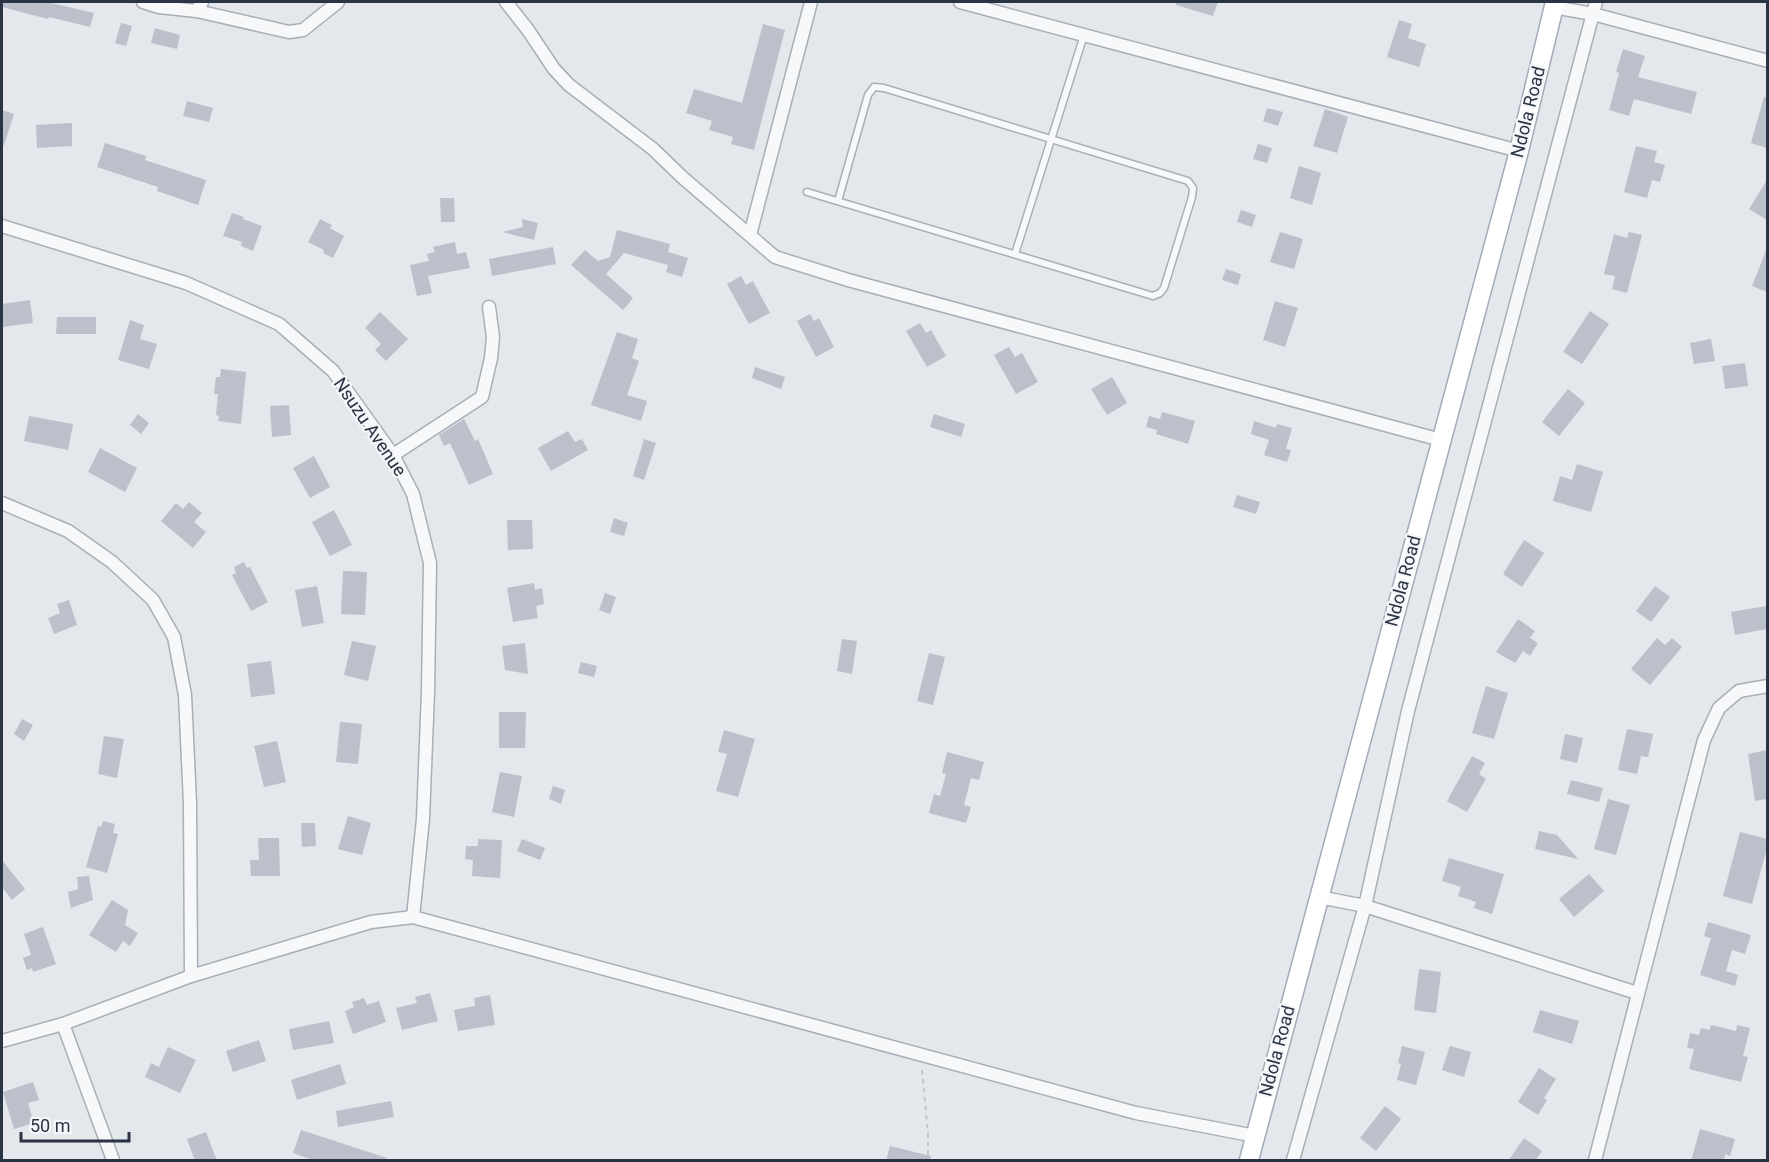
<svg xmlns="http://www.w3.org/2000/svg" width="1769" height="1162" viewBox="0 0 1769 1162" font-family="Roboto,sans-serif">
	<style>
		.building { fill: #bbc0ca }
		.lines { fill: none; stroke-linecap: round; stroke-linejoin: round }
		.lane-casing { stroke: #a9aeb7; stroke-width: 9 }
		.street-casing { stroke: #a9aeb7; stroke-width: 15 }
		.primary-casing { stroke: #a3abb8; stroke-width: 21 }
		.path { stroke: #c2c5cb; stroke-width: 2; stroke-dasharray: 4.5 4.5; stroke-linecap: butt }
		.lane { stroke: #f7f8fa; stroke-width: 6 }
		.street { stroke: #f7f8fa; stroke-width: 12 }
		.primary { stroke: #fff; stroke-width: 18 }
		.labels { text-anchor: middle; stroke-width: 4.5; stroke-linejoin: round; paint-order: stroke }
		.street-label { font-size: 18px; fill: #2b3445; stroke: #f4f6f9 }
	</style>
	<rect width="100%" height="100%" fill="#e4e7ec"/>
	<g class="building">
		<polygon points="2,2 47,2 94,13 90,27 49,17 48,19 2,7"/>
		<polygon points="1176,2 1218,2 1213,16 1176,5"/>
		<polygon points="1399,20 1412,24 1408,38 1426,44 1419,67 1387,57"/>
		<polygon points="121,23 132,26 126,46 115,43"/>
		<polygon points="763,24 785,30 754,150 731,144 733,137 709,130 712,121 686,113 694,89 742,103"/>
		<polygon points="155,28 180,35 177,49 151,43"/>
		<polygon points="1623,49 1645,56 1638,77 1697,92 1691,114 1634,99 1629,116 1609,110 1619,73 1616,72"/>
		<polygon points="1764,97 1767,97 1767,148 1751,143"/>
		<polygon points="187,101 213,108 209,122 183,116"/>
		<polygon points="1267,108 1283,112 1278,126 1263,121"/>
		<polygon points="1325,109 1348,117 1337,153 1313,146"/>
		<polygon points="2,110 14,114 4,145 2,145"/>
		<polygon points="72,123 72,146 37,148 36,125"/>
		<polygon points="105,143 146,156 145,160 206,180 198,205 157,191 158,187 97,167"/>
		<polygon points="1258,144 1272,148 1267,163 1253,159"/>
		<polygon points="1636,146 1657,151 1654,162 1665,165 1660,182 1652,180 1647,198 1624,192"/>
		<polygon points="1299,166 1321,173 1312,205 1290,198"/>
		<polygon points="1767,180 1767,220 1749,209"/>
		<polygon points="440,198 454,198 455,222 441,222"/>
		<polygon points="1241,210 1256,215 1252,227 1237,222"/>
		<polygon points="232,213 244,217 243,219 262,226 253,251 241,246 242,242 223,236"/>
		<polygon points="320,219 332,225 330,228 344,236 333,258 323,253 324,250 308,242"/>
		<polygon points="522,219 538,223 534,240 502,232 523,227"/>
		<polygon points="617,230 670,244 668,252 688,258 682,277 666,272 668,265 624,253 606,274 633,298 623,310 571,265 585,250 598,261 610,257"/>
		<polygon points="1280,232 1303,239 1294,269 1270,262"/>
		<polygon points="1629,232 1642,235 1627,293 1612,289 1615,276 1604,274 1614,234 1627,238"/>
		<polygon points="455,242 457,254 466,252 470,268 428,276 432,293 417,296 410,265 429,261 427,254 435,252 433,247"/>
		<polygon points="553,247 556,264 492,276 489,259"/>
		<polygon points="1767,248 1767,292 1752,286"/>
		<polygon points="1226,269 1241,274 1238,285 1222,280"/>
		<polygon points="741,276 746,285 753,281 770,313 749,324 727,284"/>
		<polygon points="30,300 33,323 2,327 2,304"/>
		<polygon points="1275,301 1298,308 1285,347 1263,340"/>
		<polygon points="1590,311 1609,324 1582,364 1563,352"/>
		<polygon points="380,312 408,339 386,361 375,350 381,344 365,328"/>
		<polygon points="810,314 814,321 819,318 834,347 816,357 797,321"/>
		<polygon points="57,317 96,317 96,334 56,334"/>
		<polygon points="130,320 144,325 140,339 157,344 149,369 118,360"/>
		<polygon points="920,323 926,333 931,330 946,356 927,367 906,331"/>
		<polygon points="617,332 638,339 632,358 639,361 627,395 647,401 641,421 591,405"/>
		<polygon points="1711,339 1715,361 1694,364 1690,343"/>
		<polygon points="1009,347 1015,357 1022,353 1038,382 1016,394 994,355"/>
		<polygon points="1745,363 1748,386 1725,389 1722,366"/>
		<polygon points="755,367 785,377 781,389 752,378"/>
		<polygon points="221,369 246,372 241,424 218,421 219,416 216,415 218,394 214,394 216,377 220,377"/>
		<polygon points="1112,377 1127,403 1107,415 1091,389"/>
		<polygon points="1568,389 1585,403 1559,436 1542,422"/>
		<polygon points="289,405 291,435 272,437 270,406"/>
		<polygon points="1162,412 1195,421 1188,444 1156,434 1157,430 1146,427 1149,416 1160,419"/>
		<polygon points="138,414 149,423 141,434 130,425"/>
		<polygon points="934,414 965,424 961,437 930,427"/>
		<polygon points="29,416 73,424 68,450 24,441"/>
		<polygon points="464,419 475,441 478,439 493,474 469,485 450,443 444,446 439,435"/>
		<polygon points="1254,421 1276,428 1277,424 1292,428 1286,449 1291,450 1287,462 1264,455 1269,440 1251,434"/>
		<polygon points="568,431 575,442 582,439 588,450 551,471 538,448"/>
		<polygon points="644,439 656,443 644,480 633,476"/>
		<polygon points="100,448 137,468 125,492 88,472"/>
		<polygon points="314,456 330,487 310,498 293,468"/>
		<polygon points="1577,464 1603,472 1591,512 1553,501 1560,476 1572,480"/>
		<polygon points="1237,495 1260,502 1256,514 1233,507"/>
		<polygon points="189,502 202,513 194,522 206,532 193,548 161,521 176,503 183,509"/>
		<polygon points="334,510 352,545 330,556 312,522"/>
		<polygon points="614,518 628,523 624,536 610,532"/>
		<polygon points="507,520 532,520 533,549 508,550"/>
		<polygon points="1524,540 1544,553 1522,587 1503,574"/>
		<polygon points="244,562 247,568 250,567 268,602 251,611 232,575 236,573 234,567"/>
		<polygon points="343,571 367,572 365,615 341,614"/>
		<polygon points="534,583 535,590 542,588 544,604 536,606 538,618 513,622 507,588"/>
		<polygon points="317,586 324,623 302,627 295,590"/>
		<polygon points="1655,586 1670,597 1651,622 1636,611"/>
		<polygon points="605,593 616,597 610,614 599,610"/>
		<polygon points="69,600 77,625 54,634 48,618 60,613 57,604"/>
		<polygon points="1767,606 1767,629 1735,635 1731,612"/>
		<polygon points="1518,619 1535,631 1530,638 1538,643 1530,656 1523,651 1515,663 1496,652"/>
		<polygon points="1657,638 1665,645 1672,638 1682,647 1650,685 1631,669"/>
		<polygon points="842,639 857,641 852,674 837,671"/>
		<polygon points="352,641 376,646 368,681 344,675"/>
		<polygon points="525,643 528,674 505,670 502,646"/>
		<polygon points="929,653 945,657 933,705 917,701"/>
		<polygon points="271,661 275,694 251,697 247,664"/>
		<polygon points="581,662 597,666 594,677 578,673"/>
		<polygon points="1486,686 1508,693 1494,739 1472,733"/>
		<polygon points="499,712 526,712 525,748 499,748"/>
		<polygon points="22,719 33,725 24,741 14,734"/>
		<polygon points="340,722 362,724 358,764 336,762"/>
		<polygon points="1627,729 1653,734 1648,757 1641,756 1637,774 1618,770"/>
		<polygon points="724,730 755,739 738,797 716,791 727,754 718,752"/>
		<polygon points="1565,734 1583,738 1577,763 1560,759"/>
		<polygon points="104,736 124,739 117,778 98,774"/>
		<polygon points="277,741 286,782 264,787 254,746"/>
		<polygon points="1767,750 1767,799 1755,801 1748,754"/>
		<polygon points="947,752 984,762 979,780 971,778 964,805 971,807 966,823 929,813 934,794 940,796 946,774 942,773"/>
		<polygon points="1472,756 1485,763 1479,774 1486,779 1467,812 1447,801"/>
		<polygon points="500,772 522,776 514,817 492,812"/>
		<polygon points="1571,780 1603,788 1599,802 1567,794"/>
		<polygon points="553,786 565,790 561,804 549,799"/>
		<polygon points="1608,799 1630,805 1616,855 1594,849"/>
		<polygon points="348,816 371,823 362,855 338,849"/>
		<polygon points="103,821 115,824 113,833 118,834 107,873 86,867 98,826 101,827"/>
		<polygon points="301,823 315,823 316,846 302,847"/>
		<polygon points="1539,831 1557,835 1578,859 1535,849"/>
		<polygon points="1740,832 1767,839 1767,848 1752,904 1723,896"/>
		<polygon points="258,838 279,838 280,876 251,876 250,860 259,860"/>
		<polygon points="478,839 502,840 500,878 472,876 473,860 465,859 466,846 478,846"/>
		<polygon points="522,839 545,848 540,860 517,851"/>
		<polygon points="1449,858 1504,874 1492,914 1474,908 1476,902 1458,896 1461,887 1442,881"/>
		<polygon points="2,860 25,889 12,900 2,887"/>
		<polygon points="1589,874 1604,891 1574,917 1559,899"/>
		<polygon points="89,876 93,900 71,908 68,892 78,889 77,877"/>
		<polygon points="112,900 128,910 125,925 138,933 130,946 123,941 116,952 89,935"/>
		<polygon points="1708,922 1751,935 1745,954 1732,950 1726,971 1738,975 1735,986 1700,975 1711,938 1704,936"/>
		<polygon points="43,927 56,964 33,972 32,968 27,970 23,958 31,955 24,934"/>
		<polygon points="1419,969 1441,972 1436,1013 1414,1010"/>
		<polygon points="430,993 438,1021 402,1030 396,1008 417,1003 415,997"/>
		<polygon points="490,995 495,1025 458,1031 454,1010 475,1006 474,998"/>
		<polygon points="364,998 367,1005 379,1001 386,1022 353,1034 345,1011 354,1007 352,1002"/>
		<polygon points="1540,1010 1579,1021 1572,1044 1533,1032"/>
		<polygon points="329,1021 334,1043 293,1050 289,1029"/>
		<polygon points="1711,1025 1736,1031 1737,1025 1750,1028 1743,1056 1748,1057 1741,1082 1689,1069 1694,1049 1687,1048 1690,1033 1699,1035 1701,1028 1710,1030"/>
		<polygon points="259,1040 266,1061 233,1072 226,1051"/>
		<polygon points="1402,1046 1425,1052 1416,1085 1397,1080 1401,1064 1398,1063"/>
		<polygon points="1450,1046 1471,1052 1464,1077 1442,1070"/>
		<polygon points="168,1047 196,1060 180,1093 145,1077 151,1063 159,1067"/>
		<polygon points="340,1064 346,1084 297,1100 291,1080"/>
		<polygon points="1539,1068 1556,1079 1544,1098 1547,1100 1538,1115 1518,1102"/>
		<polygon points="33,1082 39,1100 28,1103 34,1123 14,1129 3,1092"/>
		<polygon points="391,1101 394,1117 338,1127 336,1111"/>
		<polygon points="1385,1106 1401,1119 1376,1151 1360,1138"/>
		<polygon points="1700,1129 1735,1139 1730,1156 1725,1154 1724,1161 1691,1161"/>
		<polygon points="301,1130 387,1158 386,1161 316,1161 293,1153"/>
		<polygon points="206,1132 217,1161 195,1161 187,1139"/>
		<polygon points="1524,1138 1542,1151 1535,1161 1508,1161"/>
		<polygon points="890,1146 931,1156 930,1161 886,1161"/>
	</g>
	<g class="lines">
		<defs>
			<g id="lane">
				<polyline points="807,192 1153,296 1160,293 1164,288 1192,197 1193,188 1188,181 884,88 874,87 868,95 838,201"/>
				<polyline points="1015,254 1084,35"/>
			</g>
			<g id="street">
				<polyline points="143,2 159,7 197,11 202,2"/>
				<polyline points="506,2 528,30 554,69 569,85 653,149 682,177 775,257 848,280 1441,440"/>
				<polyline points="960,2 1519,151"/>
				<polyline points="1553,7 1593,14 1768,61"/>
				<polyline points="197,11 289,32 303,30 338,2"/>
				<polyline points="2,226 186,283 279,324 333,371 393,455 413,494 430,563 428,692 423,819 413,917"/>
				<polyline points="750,235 811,2"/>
				<polyline points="393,455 482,397 491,358 493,337 489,307"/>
				<polyline points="2,503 68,531 112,562 153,600 174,637 185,695 190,803 191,976"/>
				<polyline points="1319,897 1365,906 1637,993"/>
				<polyline points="63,1024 113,1160"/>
				<polyline points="2,1041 63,1024 191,976 371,922 413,917 1136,1113 1255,1136"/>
				<polyline points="1293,1160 1365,906 1408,711 1596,2"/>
				<polyline points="1595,1160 1704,740 1719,708 1739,691 1768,686"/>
			</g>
			<polyline id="primary" points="1249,1160 1519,151 1555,2"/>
		</defs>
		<use href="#lane" class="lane-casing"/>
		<use href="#street" class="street-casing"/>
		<use href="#primary" class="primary-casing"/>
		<polyline class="path" points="922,1070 928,1134 928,1160"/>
		<use href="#lane" class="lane"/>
		<use href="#street" class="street"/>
		<use href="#primary" class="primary"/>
	</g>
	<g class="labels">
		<g class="street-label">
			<text transform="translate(1528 112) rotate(-76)" y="6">Ndola Road</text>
			<text transform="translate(370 427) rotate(56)" y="6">Nsuzu Avenue</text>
			<text transform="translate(1403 581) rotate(-75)" y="6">Ndola Road</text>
			<text transform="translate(1277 1051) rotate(-75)" y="6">Ndola Road</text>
		</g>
	</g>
	<rect width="1769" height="1162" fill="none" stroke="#2b3445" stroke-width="6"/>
	<path d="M21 1132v9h108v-9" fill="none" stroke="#2b3445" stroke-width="3"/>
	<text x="30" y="1132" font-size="18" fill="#2b3445" stroke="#f4f6f9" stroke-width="4.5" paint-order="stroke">50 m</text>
</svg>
